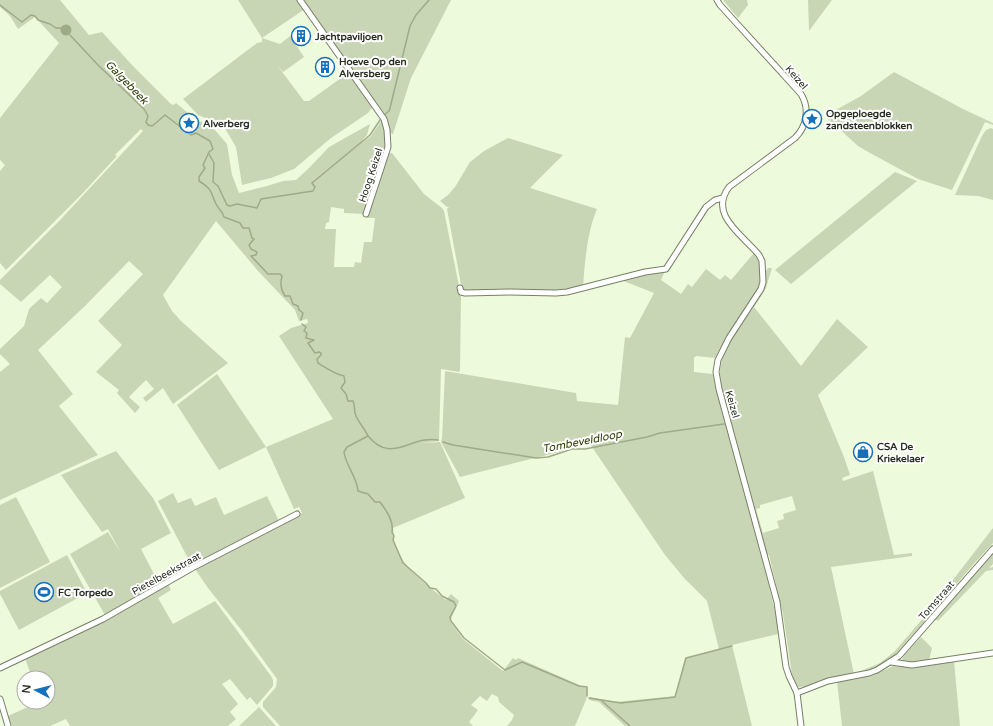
<svg xmlns="http://www.w3.org/2000/svg" width="993" height="726" viewBox="0 0 993 726" font-family="'Varela Round',sans-serif">
	<style>
		.green { fill: #c9d6b6; fill-rule: evenodd }
		.water { fill: #9eab87 }
		.lines { fill: none; stroke-linecap: round; stroke-linejoin: round }
		.stream { stroke: #9eab87; stroke-width: 1.5 }
		.street-casing { stroke: #768066; stroke-width: 7 }
		.street { stroke: #fff; stroke-width: 5 }
		.labels { text-anchor: middle; stroke-width: 4; stroke-linejoin: round; paint-order: stroke }
		.poi-label { font-size: 10px; font-weight: bold; fill: #292e22; stroke: #fff; text-anchor: start }
		.street-label { font-size: 10px; fill: #292e22; stroke: #fff }
		.water-label { font-size: 11px; font-style: italic; fill: #2a3a00; stroke: #fff }
	</style>
	<rect width="100%" height="100%" fill="#eefadc"/>
	<g class="green">
		<path d="M 0,0 L 60,0 L 89,35 L 102,32 L 133,66 L 171,104 L 173,105 L 176,103 L 193,117 L 215,130 L 227,144 L 232,175 L 239,193 L 267,186 L 283,181 L 296,180 L 308,169 L 329,147 L 370,124 L 367,135 L 358,145 L 371,136 L 381,121 L 383,122 C 393,146 373,189 364,214 L 344,213 L 344,209 L 331,207 L 329,222 L 326,223 L 325,229 L 336,229 L 334,267 L 354,267 L 355,262 L 361,263 L 364,242 L 372,242 L 375,218 L 367,218 L 389,154 L 390,153 L 392,153 L 424,194 L 442,208 L 444,211 L 461,296 L 460,370 L 459,372 L 441,369 L 439,441 L 421,443 L 440,442 L 465,498 L 393,528 C 394,532 393,537 394,541 C 400,566 427,585 446,600 L 451,594 L 459,601 L 450,621 L 463,639 L 503,671 L 513,658 L 516,660 L 518,658 L 588,689 L 586,700 L 575,726 L 507,726 L 512,720 L 514,715 L 499,702 L 498,697 L 492,694 L 487,701 L 480,696 L 471,705 L 478,710 L 469,722 L 473,726 L 280,726 L 263,707 L 263,702 L 276,687 L 277,679 L 243,632 L 208,588 L 195,569 L 302,513 L 299,507 L 294,509 L 266,447 L 219,470 L 177,405 L 217,374 L 266,447 L 333,419 L 279,336 L 291,328 L 308,323 L 307,319 L 299,321 L 295,310 L 258,271 L 216,221 L 163,295 L 172,311 L 181,321 L 228,363 L 173,404 L 163,388 L 146,402 L 143,398 L 154,389 L 146,380 L 129,397 L 140,407 L 135,413 L 117,393 L 119,390 L 96,372 L 122,345 L 98,321 L 143,274 L 129,261 L 85,306 L 38,350 L 73,394 L 59,406 L 98,455 L 0,500 L 0,372 L 10,364 L 1,355 L 0,355 L 0,349 L 24,326 L 29,309 L 41,298 L 47,303 L 62,287 L 50,275 L 21,302 L 0,284 L 0,280 L 60,220 L 143,131 L 141,129 L 115,155 L 117,156 L 82,194 L 6,270 L 0,263 L 0,171 L 5,165 L 0,160 L 0,118 L 59,43 L 35,17 L 18,29 L 10,16 L 0,7 Z"/>
		<path d="M 238,0 L 298,0 L 305,9 L 262,38 L 280,44 L 290,36 L 304,57 L 283,72 L 277,65 L 304,101 L 309,101 L 348,73 L 356,83 L 303,0 L 451,0 L 411,78 L 393,134 L 390,133 C 389,120 384,112 376,102 L 368,113 L 331,138 L 294,169 L 271,178 L 242,185 L 236,147 L 223,125 L 198,115 L 183,99 L 257,43 L 262,42 L 262,38 Z"/>
		<polygon points="723,0 747,0 748,5 738,18"/>
		<polygon points="808,0 832,0 809,31"/>
		<polygon points="894,72 963,109 993,123 993,125 985,122 952,190 918,179 870,153 858,146 825,116 861,96"/>
		<polygon points="991,128 993,129 993,200 978,196 955,195 982,136 986,130"/>
		<path d="M 508,138 L 563,155 L 530,188 L 597,209 C 587,233 585,261 583,287 L 561,291 L 468,291 L 462,290 L 447,209 L 449,207 L 447,207 L 440,201 L 448,195 L 455,187 L 470,162 L 484,151 Z"/>
		<polygon points="895,172 917,181 791,284 775,270"/>
		<path d="M 754,253 C 762,266 763,276 757,291 L 719,350 L 715,358 L 696,356 L 694,358 L 694,372 L 713,374 L 724,419 L 730,417 C 726,404 720,389 720,375 C 719,351 741,326 754,307 L 753,306 C 757,299 763,292 765,284 C 766,279 764,272 768,268 L 772,268 L 766,288 L 754,307 L 801,366 L 837,319 L 868,347 L 818,395 L 844,457 L 850,475 L 842,478 L 843,481 L 873,471 L 894,555 L 912,553 L 912,556 L 831,567 L 854,674 L 880,663 L 894,652 L 925,616 L 993,528 L 993,543 C 966,571 942,603 916,633 C 903,646 892,661 875,669 C 862,674 847,674 833,678 C 824,680 806,688 798,687 L 792,675 L 783,614 L 769,555 L 762,556 L 777,620 L 778,634 L 732,645 L 752,726 L 625,726 L 599,702 L 589,700 L 590,697 L 615,702 L 676,696 L 685,658 L 719,649 L 707,601 L 685,579 L 665,555 L 590,444 L 460,477 L 441,442 L 442,438 L 445,371 L 576,393 L 577,401 L 618,405 L 625,337 L 630,338 L 654,293 L 621,280 L 646,274 L 665,271 L 661,280 L 681,294 L 688,284 L 692,287 L 706,269 L 720,280 L 725,275 L 731,280 ZM 792,496 L 796,510 L 783,514 L 784,519 L 777,521 L 779,528 L 763,533 L 756,509 L 760,508 L 760,505 Z"/>
		<polygon points="116,451 153,498 171,533 141,549 159,584 105,615 70,554 108,532 121,553 108,529 102,532 61,475"/>
		<polygon points="173,493 178,503 191,498 195,506 216,497 224,515 267,496 279,521 192,566 158,501"/>
		<polygon points="16,497 50,562 0,588 0,505"/>
		<polygon points="993,552 993,564 989,568 993,567 993,570 986,571 938,621 935,619"/>
		<polygon points="67,555 87,593 19,630 0,594 0,591"/>
		<polygon points="168,583 171,590 158,598 173,624 215,601 271,676 273,680 273,686 257,705 250,697 247,700 230,679 222,684 238,704 230,712 236,719 228,726 70,726 66,719 50,726 12,726 8,716 39,702 48,702 48,678 32,678 25,658"/>
		<polygon points="921,637 932,648 929,661 914,663 904,662 902,659 905,654"/>
		<polygon points="954,661 960,726 842,726 837,681 872,676 893,666 911,667"/>
		<polygon points="259,707 276,726 239,726"/>
	</g>
	<circle class="water" cx="66" cy="30" r="5.5"/>
	<g class="lines">
		<g class="stream">
			<polyline points="0,5 22,22 31,15 35,16 38,20 50,24 56,28 61,28 62,30"/>
			<path d="M 70,35 L 98,65 L 144,109 L 148,116 L 146,122 L 148,125 L 152,126 L 157,122 L 165,115 L 191,135 L 196,133 L 210,141 L 213,149 L 209,152 L 203,165 L 205,168 L 199,177 L 199,181 C 213,190 210,191 216,204 C 219,210 222,210 224,217 L 240,223 L 243,228 L 249,228 L 252,238 L 254,239 L 249,245 L 251,249 L 257,252 L 256,255 L 251,256 L 268,274 L 280,274 L 282,276 C 280,283 281,290 285,296 L 290,296 L 293,304 L 298,306 L 299,310 L 303,313 L 301,320"/>
			<polyline points="384,115 389,111 390,108 410,26 416,15 429,0"/>
			<polyline points="209,154 214,163 213,182 218,186 227,205 230,206 237,204 257,208 261,199 313,191 315,187 312,183 370,135 380,120"/>
			<path d="M 302,324 L 306,327 L 304,331 L 307,333 L 306,338 L 314,340 L 308,343 L 315,353 L 319,352 L 321,353 L 321,355 L 317,359 L 318,363 C 326,368 335,374 344,376 L 345,382 L 341,388 L 346,394 L 348,401 L 353,401 C 356,407 353,410 356,416 C 359,423 365,429 368,436 L 347,447 L 344,452 C 346,466 357,477 358,491 L 368,494 L 375,502 L 380,502 C 386,510 394,521 392,532 L 394,536 L 393,540 L 403,563 L 426,583 L 430,588 L 436,589 L 442,596 L 454,602 L 456,606 L 450,617 L 451,621 L 464,638 L 505,670 L 522,662 L 579,686 L 587,687 L 587,696"/>
			<path d="M 368,436 C 392,465 410,435 438,440"/>
			<polyline points="443,442 453,445 536,458 548,457 572,449 585,449 647,437 660,433 724,424"/>
			<polyline points="589,698 621,703 675,697 686,658 732,646"/>
			<polyline points="602,701 630,726"/>
		</g>
		<defs>
			<g id="street">
				<polyline points="300,0 384,119 387,130 388,147 366,214"/>
				<path d="M 717,0 L 720,5 L 801,94 C 810,109 807,126 795,138 L 729,187 C 708,215 743,235 759,255 L 762,261 L 763,282 L 761,289 L 729,338 L 718,360 L 716,372 L 719,389 L 777,602 L 786,667 L 789,676 L 797,693 L 801,726"/>
				<polyline points="460,288 461,292 465,293 510,292 556,293 567,292 645,272 666,269 706,207 715,200 723,198"/>
				<polyline points="891,662 912,665 993,653"/>
				<polyline points="0,668 103,619 192,568 297,514"/>
				<polyline points="797,693 828,681 869,673 877,670 899,656 993,549"/>
				<polyline points="0,699 8,726"/>
			</g>
		</defs>
		<use href="#street" class="street-casing"/>
		<use href="#street" class="street"/>
	</g>
	<defs>
		<symbol id="building-ring" viewBox="-11 -11 22 22"><circle r="9.5" fill="#fff" stroke="#146fbc" stroke-width="1.5"/><path d="M-4-6H4V6H1V3H-1V6H-4ZM-2.5-4.3h1.7v1.8h-1.7ZM.8-4.3h1.7v1.8H.8ZM-2.5-1h1.7V.8h-1.7ZM.8-1h1.7V.8H.8Z" fill="#146fbc"/></symbol>
		<symbol id="sight-ring" viewBox="-11 -11 22 22"><circle r="9.5" fill="#fff" stroke="#146fbc" stroke-width="1.5"/><path d="M0-6L1.8-2.2L6-1.7L2.9 1.2L3.7 5.4L0 3.3L-3.7 5.4L-2.9 1.2L-6-1.7L-1.8-2.2Z" fill="#146fbc"/></symbol>
		<symbol id="shop-ring" viewBox="-11 -11 22 22"><circle r="9.5" fill="#fff" stroke="#146fbc" stroke-width="1.5"/><path d="M-5-2.5h2.3a2.7 3.5 0 0 1 5.4 0H5L5.5 6h-11ZM-1.5-2.5h3a1.5 2.3 0 0 0-3 0Z" fill="#146fbc"/></symbol>
		<symbol id="stadium-ring" viewBox="-11 -11 22 22"><circle r="9.5" fill="#fff" stroke="#146fbc" stroke-width="1.5"/><path d="M0-5a6.5 5 0 1 0 0 10a6.5 5 0 1 0 0-10ZM-3.5-1.8h7v3.6h-7Z" fill="#146fbc"/></symbol>
	</defs>
	<g fill-rule="evenodd">
		<use href="#building-ring" x="290" y="25" width="22" height="22"/>
		<use href="#building-ring" x="314" y="56" width="22" height="22"/>
		<use href="#sight-ring" x="801" y="108" width="22" height="22"/>
		<use href="#sight-ring" x="178" y="112" width="22" height="22"/>
		<use href="#shop-ring" x="852" y="441" width="22" height="22"/>
		<use href="#stadium-ring" x="33" y="581" width="22" height="22"/>
	</g>
	<g class="labels">
		<g class="poi-label">
			<text x="315" y="40">Jachtpaviljoen</text>
			<text x="339" y="65">Hoeve Op den<tspan x="339" dy="12">Alversberg</tspan></text>
			<text x="826" y="117">Opgeploegde<tspan x="826" dy="12">zandsteenblokken</tspan></text>
			<text x="203" y="127">Alverberg</text>
			<text x="877" y="450">CSA De<tspan x="877" dy="12">Kriekelaer</tspan></text>
			<text x="58" y="596">FC Torpedo</text>
		</g>
		<g class="street-label">
			<text transform="translate(797 77) rotate(49)" y="4">Keizel</text>
			<text transform="translate(370 175) rotate(-72)" y="4">Hoog Keizel</text>
			<text transform="translate(733 404) rotate(74)" y="4">Keizel</text>
			<text transform="translate(166 573) rotate(-29)" y="4">Pietelbeekstraat</text>
			<text transform="translate(936 600) rotate(-49)" y="4">Tomstraat</text>
		</g>
		<g class="water-label">
			<text transform="translate(127 82) rotate(46)" y="4">Galgebeek</text>
			<text transform="translate(582 441) rotate(-11)" y="4">Tombeveldloop</text>
		</g>
	</g>
	<g transform="translate(36 690) rotate(277)"><circle r="19" fill="#ffffff" stroke="#a9aba7"/>
	<path d="M0-3L7 15L0 10L-7 15Z" fill="#146fbc"/>
	<text y="-6" font-size="11" font-weight="bold" text-anchor="middle" fill="#292e22">N</text>
	</g>
</svg>
